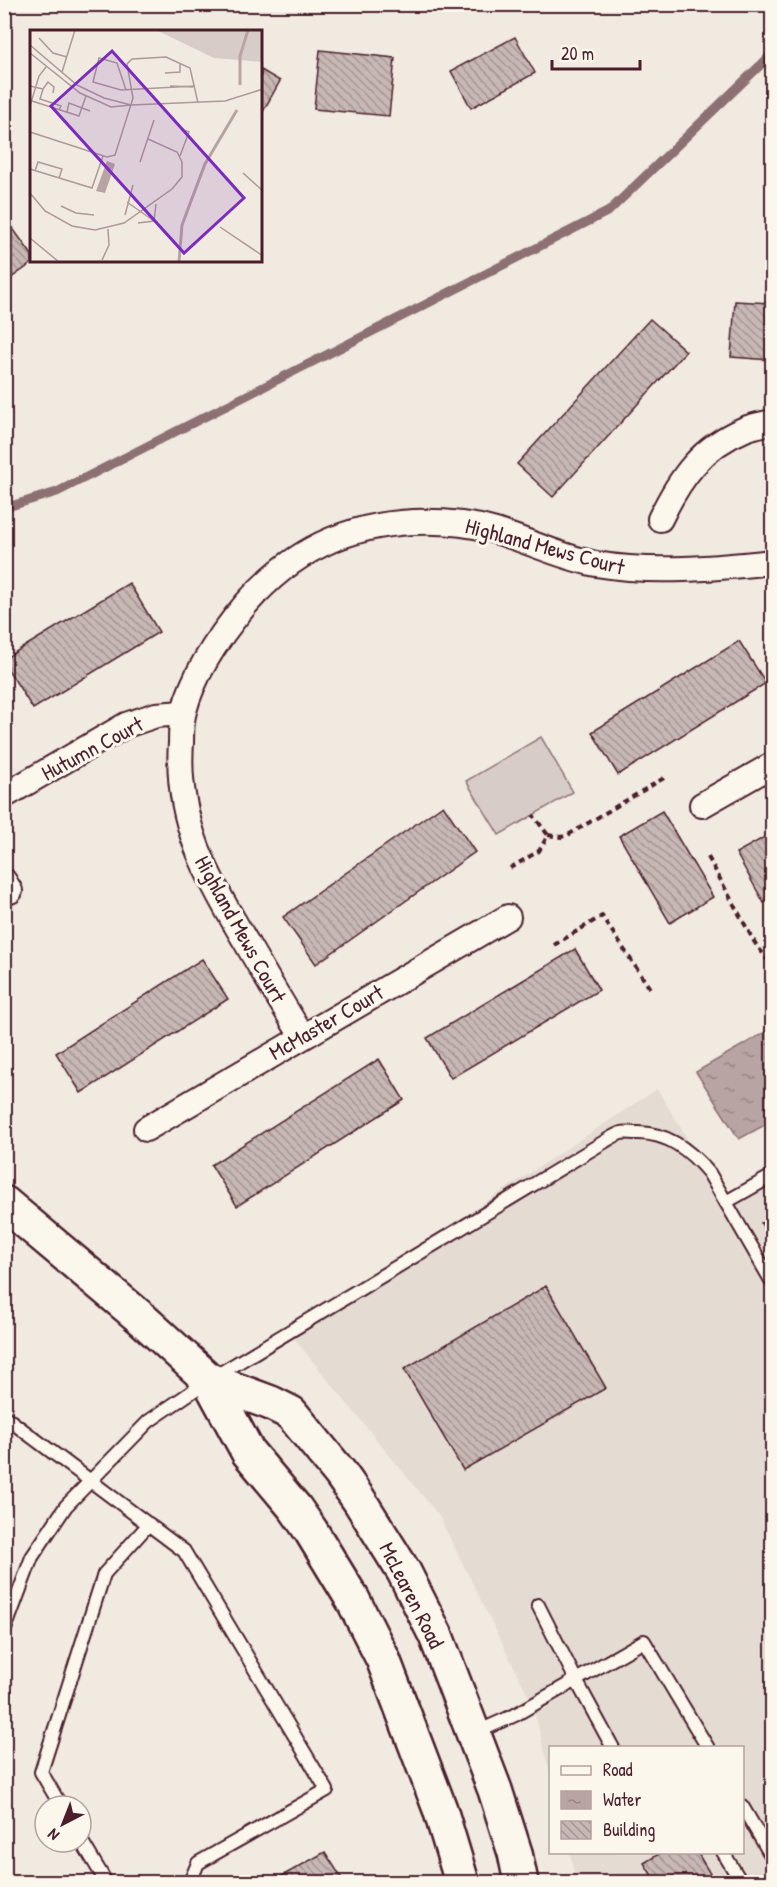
<svg xmlns="http://www.w3.org/2000/svg" width="777" height="1887" viewBox="0 0 777 1887" font-family="'Patrick Hand',sans-serif">
	<style>
		.built { fill: #e4dbd2 }
		.pitch { fill: #d8ccc6; stroke: #917678; stroke-width: 1.5 }
		.water { fill: url(#water-ripples); stroke: #8c6f72; stroke-width: 1.5 }
		.lines { fill: none; stroke-linecap: round; stroke-linejoin: round }
		.stream { stroke: #8c6f72; stroke-width: 9 }
		.building { fill: url(#building-back-hatch); stroke: #4a1f2b; stroke-width: 1.5 }
		.service-casing { stroke: #4a1f2b; stroke-width: 16 }
		.minor-casing { stroke: #4a1f2b; stroke-width: 28 }
		.secondary-casing { stroke: #4a1f2b; stroke-width: 38 }
		.path { stroke: #4a1f2b; stroke-width: 4; stroke-dasharray: 6 4.5; stroke-linecap: butt }
		.service { stroke: #fbf7ec; stroke-width: 12 }
		.minor { stroke: #fbf7ec; stroke-width: 24 }
		.secondary { stroke: #fbf7ec; stroke-width: 33 }
		.labels { text-anchor: middle; stroke-width: 6; stroke-linejoin: round; paint-order: stroke }
		.street-label { font-size: 22px; fill: #4a1f2b; stroke: #fbf7ec }
		.inset-river { fill: none; stroke: #b8a4a2; stroke-width: 3 }
		.inset-road { fill: none; stroke: #ae9998; stroke-width: 1.5 }
		.view { fill: #7b2cbf; fill-opacity: 0.15; stroke: #7b2cbf; stroke-width: 3 }
		.inset-edge { fill: none; stroke: #4a1f2b; stroke-width: 3 }
	</style>
	<defs>
		<pattern id="water-ripples" width="26" height="14" patternUnits="userSpaceOnUse" patternTransform="scale(1.5)"><rect width="26" height="14" fill="#b8a4a2"/><path d="M2 4q2-2 4 0t4 0M15 11q2-2 4 0t4 0" fill="none" stroke="#988584"/></pattern>
		<pattern id="building-back-hatch" width="6" height="6" patternUnits="userSpaceOnUse" patternTransform="scale(1.5)"><rect width="6" height="6" fill="#c8b8b3"/><path d="M-1 5l2 2M0 0l6 6M5-1l2 2" fill="none" stroke="#a49592"/></pattern>
	</defs>
	<rect width="100%" height="100%" fill="#f0eae0"/>
	<filter id="ink" filterUnits="userSpaceOnUse"><feTurbulence type="fractalNoise" baseFrequency=".0167" numOctaves="2"/><feDisplacementMap in="SourceGraphic" scale="12" xChannelSelector="R" yChannelSelector="G"/><feConvolveMatrix kernelMatrix="1 2 1 2 8 2 1 2 1" color-interpolation-filters="sRGB"/></filter>
	<g filter="url(#ink)">
		<polygon class="built" points="657,1089 726,1202 772,1176 772,1882 576,1882 570,1853 742,1852 742,1748 550,1748 550,1774 533,1705 439,1516 289,1332"/>
		<polygon class="pitch" points="541,737 573,792 499,835 466,781"/>
		<polygon class="water" points="772,1028 772,1121 739,1139 696,1072"/>
		<g class="lines">
			<polyline class="stream" points="4,508 57,492 609,211 772,54"/>
		</g>
		<g class="building">
			<polygon points="189,4 208,4 192,11"/>
			<polygon points="531,4 550,4 535,11"/>
			<polygon points="515,37 535,73 471,108 451,71"/>
			<polygon points="320,50 395,58 389,116 314,109"/>
			<polygon points="261,70 280,81 261,115"/>
			<polygon points="6,219 32,255 32,261 35,261 4,283 4,220"/>
			<polygon points="735,301 772,303 772,360 731,357"/>
			<polygon points="650,319 686,351 553,497 517,464"/>
			<polygon points="129,583 159,632 33,709 4,663 4,659"/>
			<polygon points="739,641 766,683 618,775 592,732"/>
			<polygon points="443,805 475,852 316,964 283,917"/>
			<polygon points="662,811 713,897 670,923 619,836"/>
			<polygon points="772,833 772,898 764,903 736,853"/>
			<polygon points="575,949 599,990 451,1078 427,1038"/>
			<polygon points="202,959 228,999 81,1093 56,1053"/>
			<polygon points="379,1059 404,1100 237,1206 211,1165"/>
			<polygon points="772,1217 772,1244 761,1223"/>
			<polygon points="546,1286 606,1388 463,1470 404,1369"/>
			<polygon points="325,1852 344,1882 271,1882"/>
			<polygon points="662,1852 697,1852 715,1882 648,1882 654,1879 644,1863"/>
		</g>
		<g class="lines">
			<defs>
				<g id="service">
					<polyline points="726,1202 772,1176"/>
					<polyline points="4,1416 184,1551 327,1790 198,1863 190,1882"/>
					<polyline points="538,1605 576,1680 613,1748"/>
					<path d="M 4,1632 L 32,1557 L 66,1506 L 149,1421 L 209,1380 L 604,1142 C 609,1139 615,1135 621,1133 C 625,1132 631,1133 636,1133 C 667,1132 690,1150 709,1173 L 772,1282"/>
					<polyline points="475,1733 515,1715 644,1641 708,1748"/>
					<polyline points="61,1806 41,1772 104,1574 149,1524"/>
					<polyline points="742,1806 772,1857"/>
					<polyline points="81,1840 106,1882"/>
					<polyline points="723,1852 741,1882"/>
				</g>
				<g id="minor">
					<path d="M 660,519 C 680,478 701,447 745,429 C 754,425 764,424 772,422"/>
					<polyline points="4,796 126,725 156,715 183,713"/>
					<polyline points="702,805 772,765"/>
					<polyline points="4,881 10,891"/>
					<path d="M 302,1036 C 283,1005 264,974 246,942 C 208,878 175,820 181,743 C 181,733 181,721 184,711 C 194,672 220,635 246,604 C 291,552 345,525 414,522 C 440,521 467,523 492,530 C 527,540 560,557 596,564 C 655,574 713,568 772,562"/>
					<polyline points="146,1129 508,917"/>
				</g>
				<g id="secondary">
					<polyline points="4,1203 141,1318 209,1380 248,1452 295,1508 311,1531 353,1600 383,1659 440,1809 462,1882"/>
					<polyline points="209,1380 271,1403 291,1413 340,1473 359,1500 404,1572 436,1636 495,1790 515,1853 521,1882"/>
				</g>
			</defs>
			<use href="#service" class="service-casing"/>
			<use href="#minor" class="minor-casing"/>
			<use href="#secondary" class="secondary-casing"/>
			<g class="path">
				<polyline points="548,835 561,837 568,835 664,778"/>
				<polyline points="708,857 755,943 770,963"/>
				<polyline points="510,868 539,851 548,835 533,815"/>
				<polyline points="554,945 602,916 651,990"/>
			</g>
			<use href="#service" class="service"/>
			<use href="#minor" class="minor"/>
			<use href="#secondary" class="secondary"/>
		</g>
	</g>
	<g class="labels">
		<g class="street-label">
			<text transform="translate(545 546) rotate(15)" y="8">Highland Mews Court</text>
			<text transform="translate(92 748) rotate(-28)" y="8">Hutumn Court</text>
			<text transform="translate(241 929) rotate(61)" y="8">Highland Mews Court</text>
			<text transform="translate(326 1022) rotate(-30)" y="8">McMaster Court</text>
			<text transform="translate(412 1595) rotate(63)" y="8">McLearen Road</text>
		</g>
	</g>
	<g transform="translate(30 30)">
		<rect width="232" height="232" fill="#f0eae0"/>
		<path d="M 126,0 L 232,0 L 232,32 L 184,28 Z" fill="#d8ccc6"/>
		<path d="M 77,131 L 85,134 L 75,163 L 66,161 Z" fill="#b8a4a2"/>
		<path class="inset-river" d="M 210,55 L 210,26 L 218,0M 149,232 L 152,195 L 175,134 L 207,80"/>
		<path class="inset-road" d="M 9,8 L 23,23 L 37,27M 0,15 L 47,55 L 74,68 L 101,75 L 195,71 L 233,59M 0,23 L 50,63 L 81,77 L 101,75M 32,42 L 45,0M 135,43 L 150,42 L 150,34M 0,56 L 13,59 L 10,69 L 31,76 L 29,80M 140,56 L 163,57M 13,59 L 18,52 L 24,57 L 23,63M 96,60 L 87,33 L 69,28 L 63,52 L 91,60 L 165,56M 2,71 L 49,86 L 56,66M 0,76 L 9,46 L 16,37M 37,82 L 39,73 L 60,81M 0,102 L 77,127 L 85,125 L 103,68 L 97,34 L 102,29 L 136,27 L 160,38 L 168,73M 150,126 L 159,102 L 151,99M 110,132 L 124,90M 0,139 L 62,158 L 73,126M 5,141 L 8,132 L 32,139 L 29,148M 213,143 L 233,161M 0,163 L 15,181 L 42,196 L 65,200 L 94,193 L 142,159 L 152,147 L 152,132 L 147,122 L 118,109M 97,172 L 124,191M 31,176 L 46,183 L 64,185M 95,185 L 103,155M 108,193 L 124,191 L 126,174M 190,197 L 233,226M 0,208 L 29,232M 72,230 L 79,215 L 78,199"/>
		<path class="view" d="M 82,21 L 214,168 L 154,223 L 21,76 Z"/>
		<rect width="232" height="232" class="inset-edge"/>
	</g>
	<rect width="777" height="1887" fill="none" stroke="#fbf7ec" stroke-width="24"/>
	<rect x="12" y="12" width="753" height="1863" fill="none" stroke="#4a1f2b" stroke-width="2" filter="url(#ink)"/>
	<rect x="549" y="1746" width="195" height="108" fill="#fbf7ec" stroke="#b4a19f" stroke-width="1.5"/>
	<rect x="561" y="1766" width="30" height="9" fill="#fbf7ec" stroke="#b4a19f" stroke-width="1.5"/>
	<text x="603" y="1776" font-size="18" fill="#4a1f2b">Road</text>
	<rect x="561" y="1791" width="30" height="18" fill="url(#water-ripples)" stroke="#b4a19f" stroke-width="1.5"/>
	<text x="603" y="1806" font-size="18" fill="#4a1f2b">Water</text>
	<rect x="561" y="1821" width="30" height="18" fill="url(#building-back-hatch)" stroke="#b4a19f" stroke-width="1.5"/>
	<text x="603" y="1836" font-size="18" fill="#4a1f2b">Building</text>
	<g transform="translate(63 1824) rotate(222)"><circle r="28" fill="#fbf7ec" stroke="#b4a19f" stroke-width="1.5"/>
	<path d="M0-4.5L10 22L0 15L-10 22Z" fill="#4a1f2b"/>
	<text y="-9" font-size="16" font-weight="bold" text-anchor="middle" fill="#4a1f2b">N</text>
	</g>
	<path d="M552 60v9h88v-9" fill="none" stroke="#4a1f2b" stroke-width="3"/>
	<text x="561" y="60" font-size="18" fill="#4a1f2b" stroke="#fbf7ec" stroke-width="4.5" paint-order="stroke">20 m</text>
</svg>
